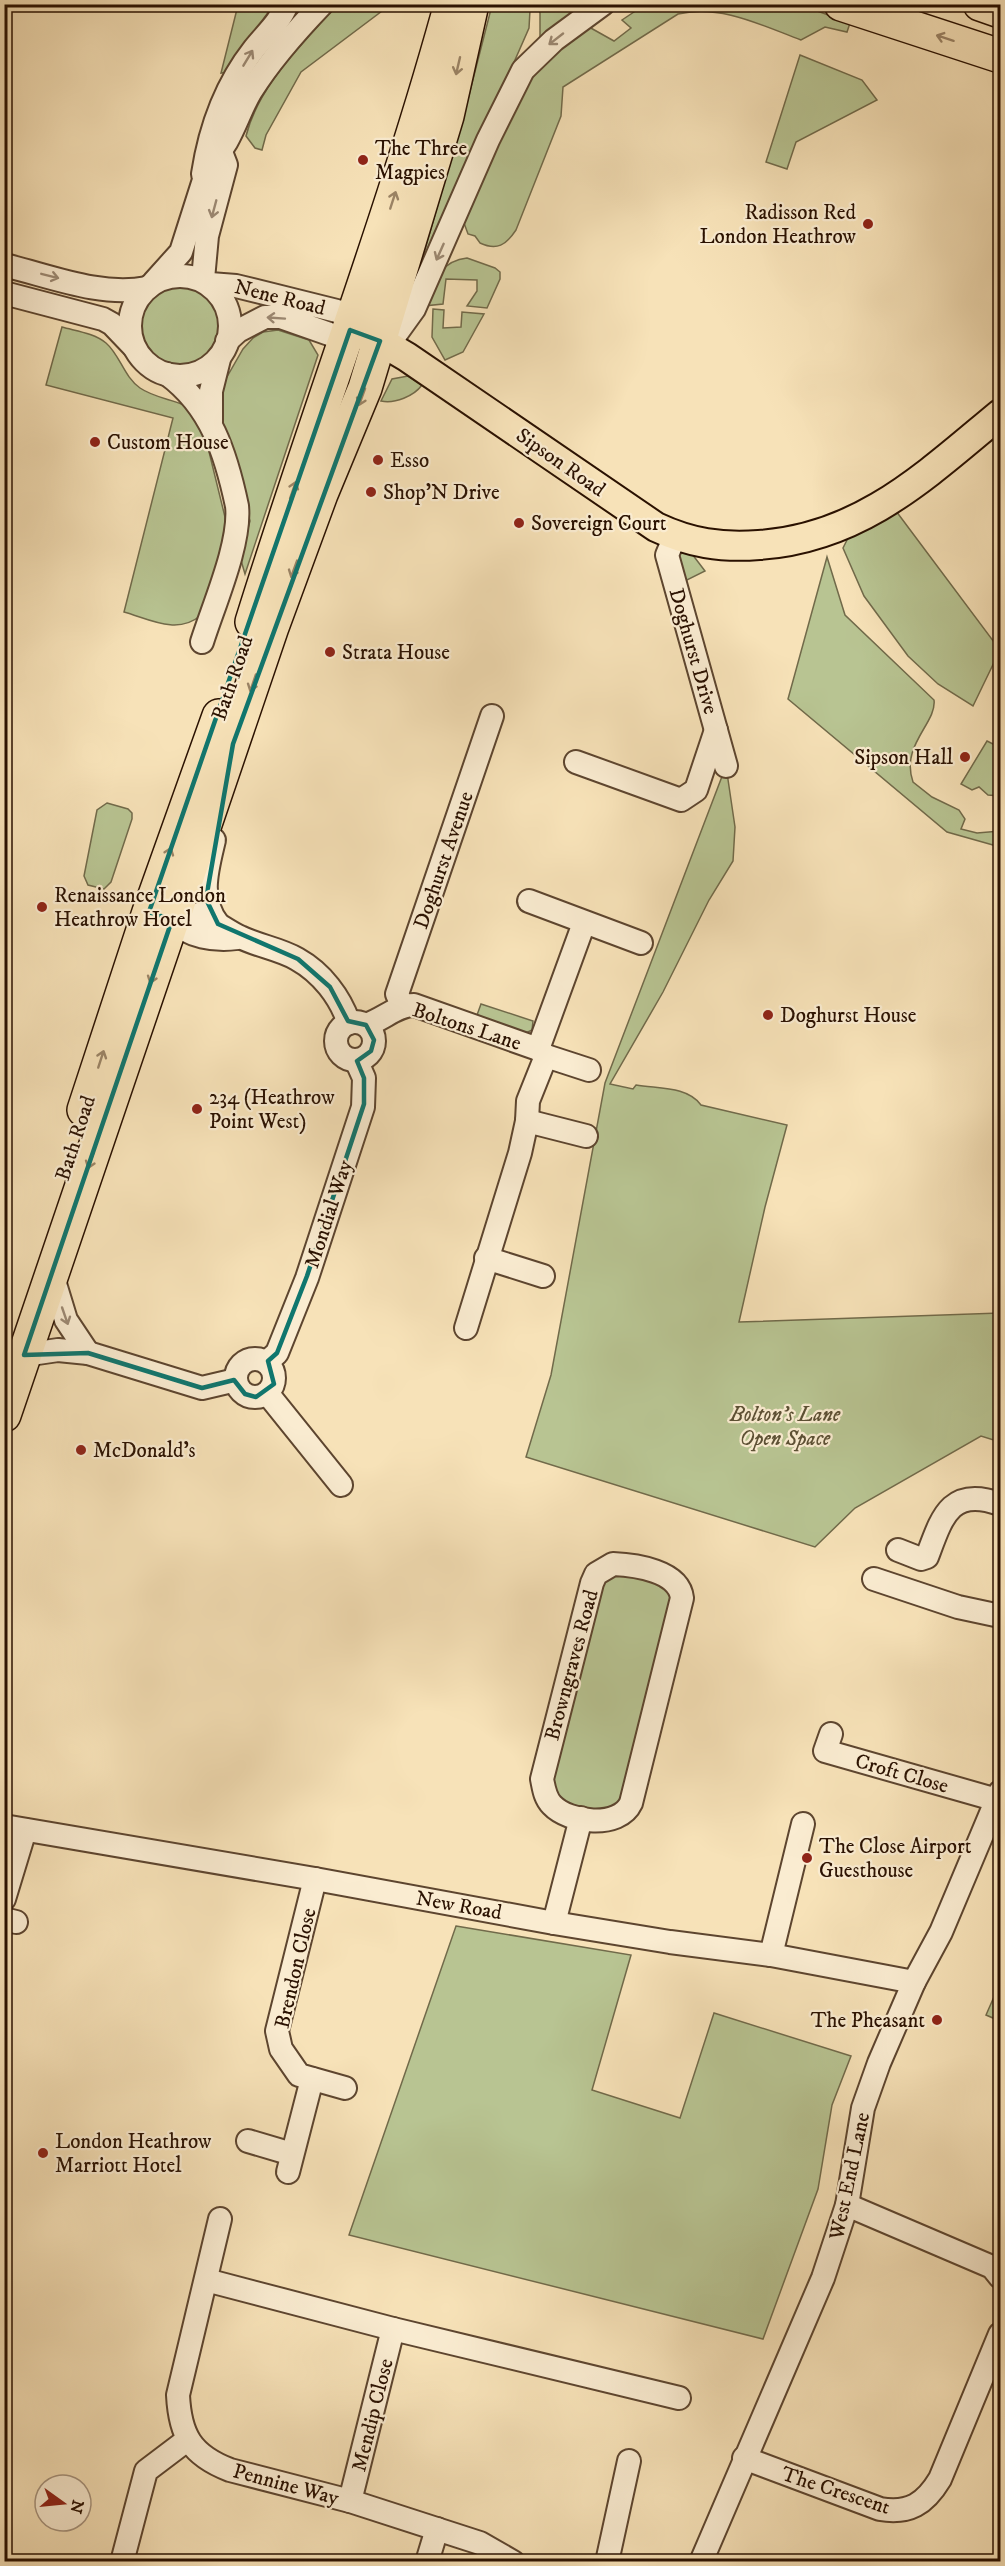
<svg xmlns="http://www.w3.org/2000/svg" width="1005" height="2566" viewBox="0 0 1005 2566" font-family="'IM FELL DW Pica',serif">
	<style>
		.green { fill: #b8c492; stroke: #716a4a; stroke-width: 1.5 }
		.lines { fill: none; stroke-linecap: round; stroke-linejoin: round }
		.minor-casing { stroke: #5d452f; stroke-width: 26 }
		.major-casing { stroke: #2a1101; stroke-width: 32 }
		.highway-casing { stroke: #2a1101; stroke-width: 36 }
		.minor { stroke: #faecd1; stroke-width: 22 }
		.major { stroke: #f7e2b8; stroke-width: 28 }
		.highway { stroke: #f7e2b8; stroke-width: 33 }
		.oneway { stroke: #9b8466 }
		.oneway2 { stroke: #9c8973 }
		.marked { fill: none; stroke: #0f766e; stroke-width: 4.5; stroke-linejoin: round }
		.poi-dot { fill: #8f2418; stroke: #faecd1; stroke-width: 2 }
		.labels { text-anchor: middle; stroke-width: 4.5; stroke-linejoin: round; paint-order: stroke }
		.poi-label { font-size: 21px; fill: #2a1101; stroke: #faecd1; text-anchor: start }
		.street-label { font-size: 21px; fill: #2a1101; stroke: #faecd1 }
		.park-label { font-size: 21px; font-style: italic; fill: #5c5034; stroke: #faecd1 }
	</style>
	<rect width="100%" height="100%" fill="#f7e2b8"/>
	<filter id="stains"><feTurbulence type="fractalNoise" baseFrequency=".00333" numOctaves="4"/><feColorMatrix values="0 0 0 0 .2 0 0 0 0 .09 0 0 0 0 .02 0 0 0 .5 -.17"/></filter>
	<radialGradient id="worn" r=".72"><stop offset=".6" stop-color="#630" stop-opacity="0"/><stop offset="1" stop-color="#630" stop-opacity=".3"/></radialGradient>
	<g class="green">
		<path d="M 646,4 L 801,5 L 850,23 L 847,32 L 825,27 L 801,40 C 761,25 720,4 678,14 L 563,87 L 561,116 L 516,230 C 506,245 497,251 480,243 L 475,236 L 468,234 L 464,223 L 519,96 L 535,74 L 558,49 L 589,27 L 614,41 L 631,28 L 622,20 Z"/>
		<polygon points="238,5 276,5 229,72 221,73"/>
		<path d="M 337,5 L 390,5 L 301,72 L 266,135 L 262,150 L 255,148 L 246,136 C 259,84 303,44 337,5 Z"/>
		<polygon points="492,5 527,5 530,10 529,28 412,295 468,99"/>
		<polygon points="538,5 577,6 578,10 540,41 540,13"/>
		<polygon points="800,55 862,80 877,100 796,142 787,169 766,162"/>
		<path d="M 467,258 L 495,268 L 500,272 L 500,279 L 487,308 L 467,306 L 477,291 L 477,280 L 446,279 L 443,304 L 423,306 C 433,284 439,261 467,258 Z"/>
		<circle cx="181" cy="325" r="40"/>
		<polygon points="433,309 444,310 443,328 461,327 462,312 484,314 463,352 445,360 432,337"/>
		<path d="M 62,327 C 76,331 94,333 106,343 C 120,355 124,377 140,388 C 159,401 183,399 200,415 L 225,517 L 225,546 L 200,616 C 177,635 149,619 124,612 L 173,418 L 46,385 Z"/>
		<polygon points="278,330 309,340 318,355 245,574 240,557 250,521 221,418 220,389 243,349 253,338 263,332"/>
		<path d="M 408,376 L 422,385 C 414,396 395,404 381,401 L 392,379 Z"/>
		<polygon points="896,511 1000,650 973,706 938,684 908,656 864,596 843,548 850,534"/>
		<polygon points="681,551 692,554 705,571 681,583 676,563"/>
		<path d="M 827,557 L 845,615 L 934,700 C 937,723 900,745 913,782 L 932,797 L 959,810 L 965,819 L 961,829 L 977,833 L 1000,831 L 1000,847 L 947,832 L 788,699 Z"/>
		<polygon points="987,741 999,747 1000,796 988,795 979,787 972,790 961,784"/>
		<path d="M 726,766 L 735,827 L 733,861 L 709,900 L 663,992 L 610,1084 L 633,1089 L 636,1085 C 658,1089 687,1086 701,1105 L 787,1125 L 765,1207 L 739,1322 L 1000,1313 L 1000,1442 L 981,1436 L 855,1508 L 815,1547 L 526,1457 L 551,1375 L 605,1083 Z"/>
		<polygon points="107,803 128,809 132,813 132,819 111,882 104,889 88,885 84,876 97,810"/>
		<polygon points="481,1004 533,1021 532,1030 524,1034 477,1015"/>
		<polygon points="628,1571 673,1589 625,1797 611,1813 564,1806 550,1789 600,1581"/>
		<polygon points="456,1926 631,1955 592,2090 680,2118 714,2013 851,2056 832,2105 818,2189 763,2339 349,2235"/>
		<polygon points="1000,1983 1000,2021 986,2015"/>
	</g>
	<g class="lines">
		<defs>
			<g id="minor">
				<path d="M 203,174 C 210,128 225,86 254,49 C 265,35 280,22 287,4"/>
				<path d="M 4,265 C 50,276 100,297 147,288"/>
				<circle cx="180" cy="326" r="50"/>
				<polyline points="203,279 207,236 226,165 221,152"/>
				<path d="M 154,282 L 181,252 L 210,161 C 231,145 237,114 251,91 C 271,59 296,31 322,4"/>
				<polyline points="210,284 236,286 337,311 344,315 350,330 335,336 281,317 265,317 238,331 227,341"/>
				<polyline points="4,293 103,319 112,324 134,347"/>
				<polyline points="380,341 396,334 414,309 488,140 523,70 554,40 603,4"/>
				<path d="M 167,374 C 211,406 226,454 237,506 C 241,543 214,604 202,642"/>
				<polyline points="211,422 211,391 219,359"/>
				<polyline points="675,536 667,555 726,766"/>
				<polyline points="576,762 681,800 696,790 716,730"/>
				<path d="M 214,840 C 207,870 198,898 218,924"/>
				<polyline points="529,901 641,943"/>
				<path d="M 172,920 C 201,905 216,926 240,937 C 258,946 280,949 297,959 C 322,973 340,997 349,1023"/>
				<path d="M 172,920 C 187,937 216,941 237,938"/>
				<polyline points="402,1005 397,994 492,716"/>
				<circle cx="355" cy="1041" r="19"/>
				<path d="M 366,1025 C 384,1019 397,1005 414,1005 L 538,1049 L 546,1056 L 589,1070"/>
				<polyline points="538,1049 584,923"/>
				<polyline points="527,1121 586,1136"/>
				<polyline points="486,1258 543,1276"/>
				<polyline points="52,1274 66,1320 88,1353"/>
				<polyline points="466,1328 520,1153 527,1121 528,1101 546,1056"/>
				<polyline points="24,1355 58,1350 88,1353 202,1388 236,1380"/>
				<circle cx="255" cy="1378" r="19"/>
				<polyline points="267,1362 277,1353 307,1278 363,1107 364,1078 356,1060"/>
				<polyline points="267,1393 341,1485"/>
				<path d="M 898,1550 L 921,1559 L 927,1557 C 942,1517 950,1486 1000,1504"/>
				<path d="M 613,1564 C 636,1565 679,1571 682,1598 L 631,1803 C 619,1829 569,1823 552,1805 C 545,1798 544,1789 542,1779 L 592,1583 L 596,1574 Z"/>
				<polyline points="874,1579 958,1607 1000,1616"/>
				<polyline points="831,1734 825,1751 997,1800"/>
				<polyline points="4,1826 315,1879 554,1923 670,1942 771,1955 914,1982"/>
				<polyline points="315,1879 277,2031 281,2049 299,2075 345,2088"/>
				<polyline points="4,1899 25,1830"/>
				<polyline points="4,1919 16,1922"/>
				<polyline points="554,1923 581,1818"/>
				<polyline points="771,1955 803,1824"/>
				<polyline points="248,2141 292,2154"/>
				<polyline points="288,2172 312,2079"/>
				<polyline points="847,2205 992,2267 1000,2277"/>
				<path d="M 220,2219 L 178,2395 C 180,2435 191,2455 230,2470 L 350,2501 L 480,2543 L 513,2562"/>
				<polyline points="206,2280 393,2329 679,2398"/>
				<path d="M 744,2458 L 880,2509 C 909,2514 925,2504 940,2479 L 1000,2334"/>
				<polyline points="350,2501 393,2329"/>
				<polyline points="122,2562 146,2471 187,2440"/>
				<polyline points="427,2562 437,2529"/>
				<polyline points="607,2562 629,2461"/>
				<polyline points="701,2562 823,2278 847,2205 863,2108 879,2063 914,1982 941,1932 1000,1792"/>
			</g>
			<path id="major" d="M 360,334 L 380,341 L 407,357 L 656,527 C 690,543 721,548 759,545 C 861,538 925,476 1000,414"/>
			<g id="highway">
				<polyline points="841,4 1000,56"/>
				<polyline points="980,4 1000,11"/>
				<path d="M 252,622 C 315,419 391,220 448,15"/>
				<polyline points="84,1110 149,912 219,716"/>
				<polyline points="4,1415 272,627 321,494 365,388 447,116 472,4"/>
			</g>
		</defs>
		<use href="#minor" class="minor-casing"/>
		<use href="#major" class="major-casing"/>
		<use href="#highway" class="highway-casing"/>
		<use href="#minor" class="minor"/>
		<use href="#major" class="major"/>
		<use href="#highway" class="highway"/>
	</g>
	<defs><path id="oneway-shaft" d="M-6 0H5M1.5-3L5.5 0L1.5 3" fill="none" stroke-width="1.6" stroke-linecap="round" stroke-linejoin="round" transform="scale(1.5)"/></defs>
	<g class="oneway">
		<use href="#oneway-shaft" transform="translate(945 38) rotate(-162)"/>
		<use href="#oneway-shaft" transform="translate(458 66) rotate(103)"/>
		<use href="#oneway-shaft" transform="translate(393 200) rotate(-72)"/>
		<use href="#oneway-shaft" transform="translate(362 397) rotate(110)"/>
		<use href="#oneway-shaft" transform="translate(293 490) rotate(-71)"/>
		<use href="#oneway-shaft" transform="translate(294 569) rotate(110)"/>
		<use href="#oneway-shaft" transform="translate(253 683) rotate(109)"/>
		<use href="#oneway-shaft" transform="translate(168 856) rotate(-70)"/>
		<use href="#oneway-shaft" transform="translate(153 975) rotate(109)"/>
		<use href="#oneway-shaft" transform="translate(101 1059) rotate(-72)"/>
		<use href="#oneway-shaft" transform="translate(91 1160) rotate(109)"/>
	</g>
	<g class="oneway2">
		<use href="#oneway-shaft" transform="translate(556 39) rotate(142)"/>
		<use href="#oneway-shaft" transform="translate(248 58) rotate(-59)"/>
		<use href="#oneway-shaft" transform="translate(214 209) rotate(105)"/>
		<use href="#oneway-shaft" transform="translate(440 252) rotate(114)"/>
		<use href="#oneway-shaft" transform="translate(50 276) rotate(14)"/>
		<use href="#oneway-shaft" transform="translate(276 318) rotate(-176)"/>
		<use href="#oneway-shaft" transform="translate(65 1316) rotate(71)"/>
	</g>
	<path class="marked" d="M 350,330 L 380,341 L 233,744 L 206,899 L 218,924 L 298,959 L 330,987 L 348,1021 L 366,1025 L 374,1040 L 371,1051 L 357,1061 L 364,1078 L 364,1104 L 307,1276 L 277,1353 L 268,1361 L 274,1384 L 256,1397 L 245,1394 L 234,1380 L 202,1388 L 88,1353 L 24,1355 L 172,920 L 149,912 Z"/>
	<g class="poi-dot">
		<circle cx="363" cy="160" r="6"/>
		<circle cx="868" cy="224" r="6"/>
		<circle cx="95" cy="442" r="6"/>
		<circle cx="378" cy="460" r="6"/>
		<circle cx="371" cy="492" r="6"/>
		<circle cx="519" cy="523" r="6"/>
		<circle cx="330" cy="652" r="6"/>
		<circle cx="965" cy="757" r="6"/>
		<circle cx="42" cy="907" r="6"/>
		<circle cx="768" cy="1015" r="6"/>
		<circle cx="197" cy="1109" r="6"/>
		<circle cx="81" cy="1450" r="6"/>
		<circle cx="807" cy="1858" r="6"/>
		<circle cx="937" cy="2020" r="6"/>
		<circle cx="43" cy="2153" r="6"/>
	</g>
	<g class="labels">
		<g class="poi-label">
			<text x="375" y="155">The Three<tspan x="375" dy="24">Magpies</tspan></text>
			<text x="856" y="219" text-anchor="end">Radisson Red<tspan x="856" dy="24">London Heathrow</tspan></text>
			<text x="107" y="449">Custom House</text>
			<text x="390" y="467">Esso</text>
			<text x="383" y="499">Shop'N Drive</text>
			<text x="531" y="530">Sovereign Court</text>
			<text x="342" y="659">Strata House</text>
			<text x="953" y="764" text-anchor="end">Sipson Hall</text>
			<text x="54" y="902">Renaissance London<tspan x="54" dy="24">Heathrow Hotel</tspan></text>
			<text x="780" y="1022">Doghurst House</text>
			<text x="209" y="1104">234 (Heathrow<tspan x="209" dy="24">Point West)</tspan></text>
			<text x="93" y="1457">McDonald's</text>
			<text x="819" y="1853">The Close Airport<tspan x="819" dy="24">Guesthouse</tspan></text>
			<text x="925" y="2027" text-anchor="end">The Pheasant</text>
			<text x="55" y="2148">London Heathrow<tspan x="55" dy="24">Marriott Hotel</tspan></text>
		</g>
		<g class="street-label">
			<text transform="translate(280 297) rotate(14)" y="7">Nene Road</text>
			<text transform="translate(561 462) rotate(35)" y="7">Sipson Road</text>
			<text transform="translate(694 651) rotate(74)" y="7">Doghurst Drive</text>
			<text transform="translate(232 678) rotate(-71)" y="7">Bath Road</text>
			<text transform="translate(443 860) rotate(-71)" y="7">Doghurst Avenue</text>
			<text transform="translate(467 1026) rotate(18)" y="7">Boltons Lane</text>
			<text transform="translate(75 1138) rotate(-72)" y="7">Bath Road</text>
			<text transform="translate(328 1214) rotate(-72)" y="7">Mondial Way</text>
			<text transform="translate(571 1665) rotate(-75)" y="7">Browngraves Road</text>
			<text transform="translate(902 1773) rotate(16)" y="7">Croft Close</text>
			<text transform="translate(459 1905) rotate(10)" y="7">New Road</text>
			<text transform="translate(295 1968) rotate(-77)" y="7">Brendon Close</text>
			<text transform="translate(849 2176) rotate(-78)" y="7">West End Lane</text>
			<text transform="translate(372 2415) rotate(-76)" y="7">Mendip Close</text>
			<text transform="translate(286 2484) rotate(15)" y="7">Pennine Way</text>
			<text transform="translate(836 2490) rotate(18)" y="7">The Crescent</text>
		</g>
		<g class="park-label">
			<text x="785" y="1421">Bolton's Lane<tspan x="785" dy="24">Open Space</tspan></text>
		</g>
	</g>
	<rect width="1005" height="2566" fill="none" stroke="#f7e2b8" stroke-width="24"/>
	<rect x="6" y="6" width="993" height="2554" fill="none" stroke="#2a1101" stroke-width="3"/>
	<rect x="12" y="12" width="981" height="2542" fill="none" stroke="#2a1101" stroke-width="1.5"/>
	<g transform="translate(63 2503) rotate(105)"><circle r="28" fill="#faecd1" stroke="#a7947e" stroke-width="1.5"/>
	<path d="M0-4.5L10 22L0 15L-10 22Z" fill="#8f2418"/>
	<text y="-9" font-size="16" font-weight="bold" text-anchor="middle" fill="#2a1101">N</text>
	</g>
	<rect width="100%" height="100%" filter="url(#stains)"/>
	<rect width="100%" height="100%" fill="url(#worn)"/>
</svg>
